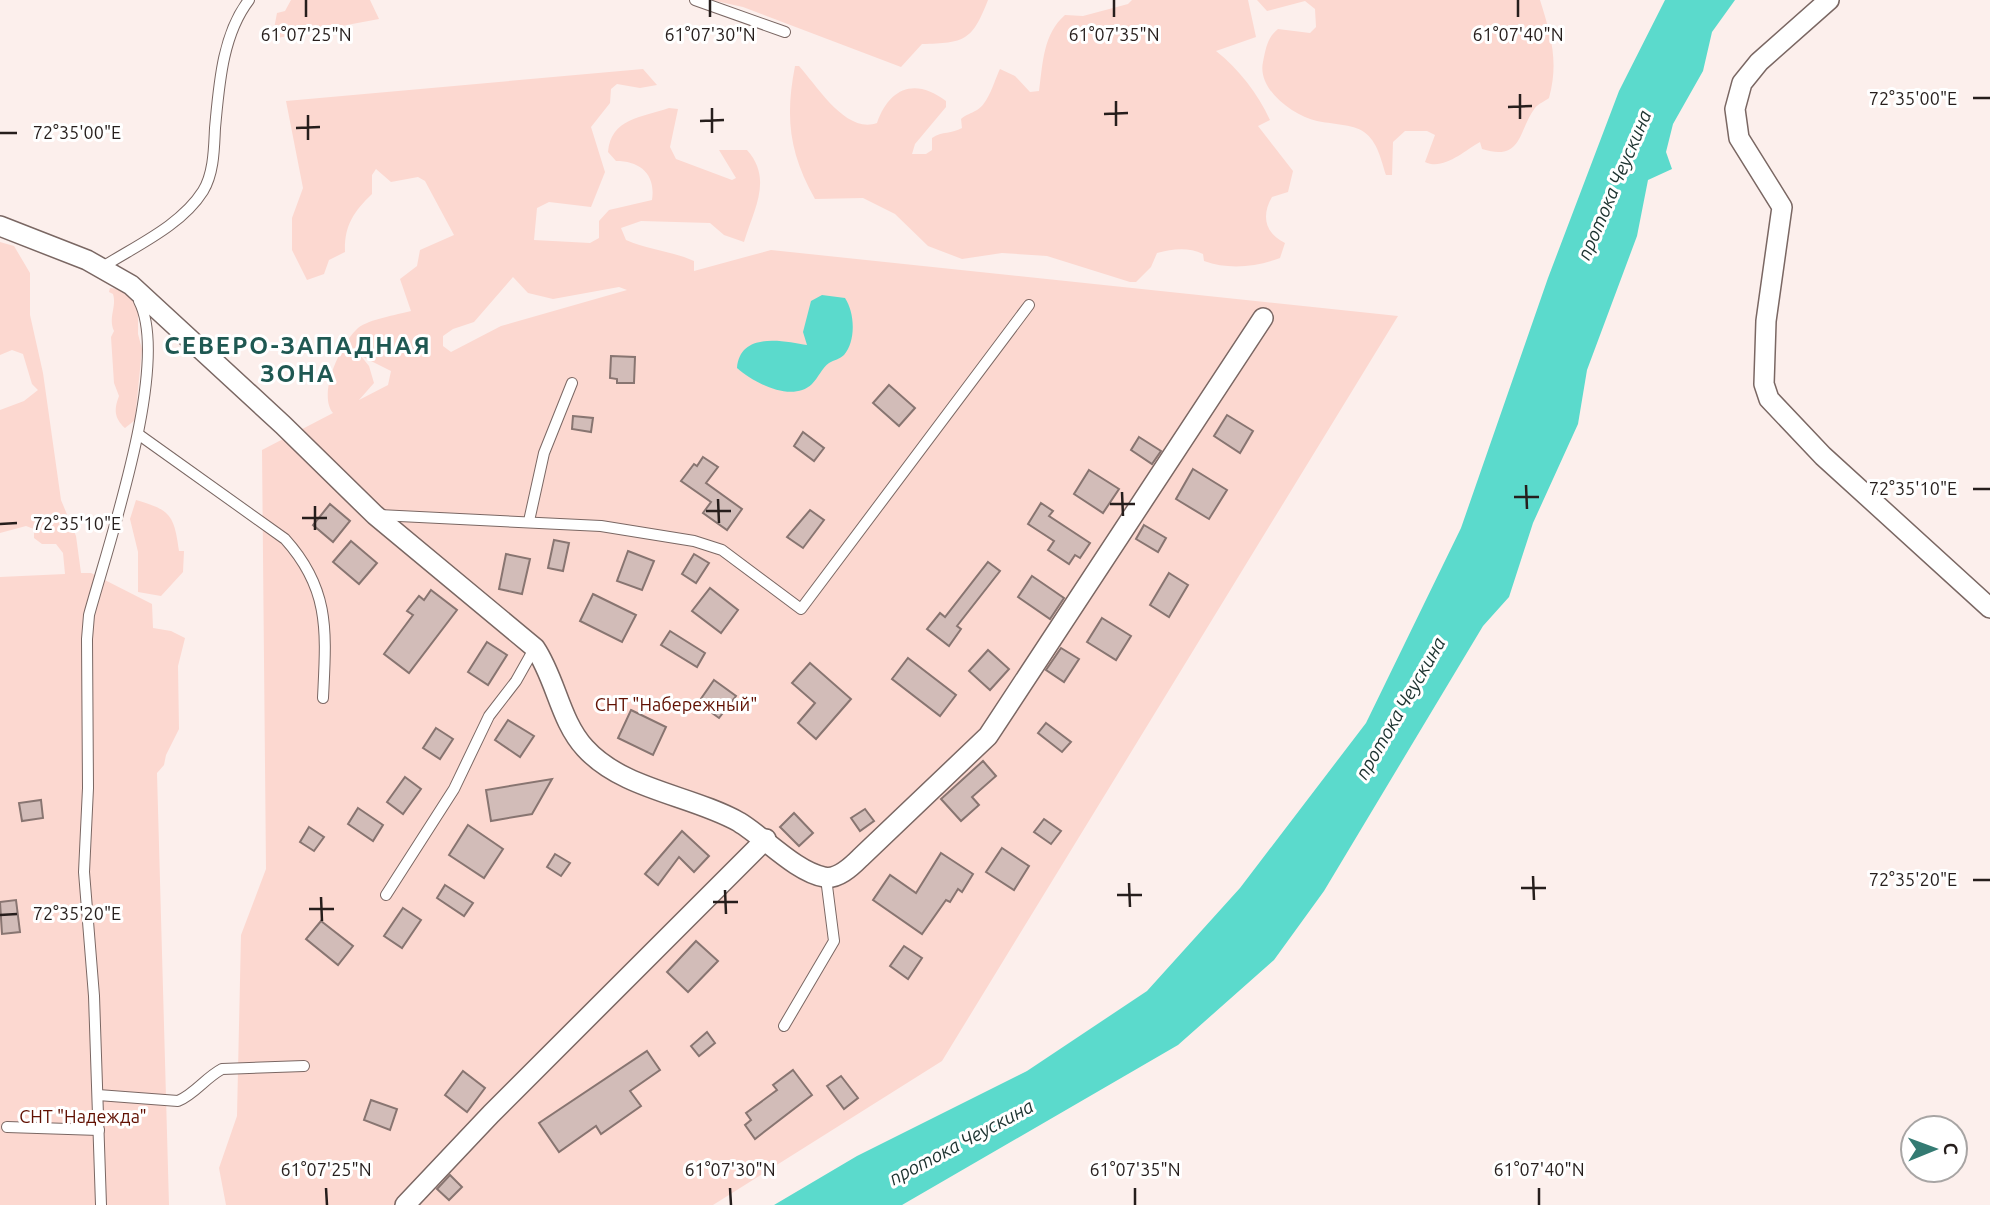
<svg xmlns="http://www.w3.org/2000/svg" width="1990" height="1205" viewBox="0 0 1990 1205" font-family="Ubuntu,sans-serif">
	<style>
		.green { fill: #fcd8d0; fill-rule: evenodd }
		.water { fill: #5bdacc }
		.building { fill: #d2bcb8; stroke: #887571; stroke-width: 2 }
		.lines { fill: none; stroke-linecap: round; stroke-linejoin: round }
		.lane-casing { stroke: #7a6763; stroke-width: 12 }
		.street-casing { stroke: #7a6763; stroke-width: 22 }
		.lane { stroke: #fff; stroke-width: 10 }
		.street { stroke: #fff; stroke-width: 19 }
		.ticks { fill: none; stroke: #261e1c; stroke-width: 2.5 }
		.labels { text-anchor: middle; stroke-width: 6; stroke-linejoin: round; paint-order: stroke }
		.park-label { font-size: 18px; fill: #611002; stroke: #fff }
		.water-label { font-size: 19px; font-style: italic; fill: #1c322f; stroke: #fff }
		.district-label { font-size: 24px; font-weight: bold; letter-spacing: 2px; fill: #1f5852; stroke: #fff }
		.ticks-label { font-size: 18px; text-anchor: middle; fill: #261e1c; stroke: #fff; stroke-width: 6; stroke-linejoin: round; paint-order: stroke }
	</style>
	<rect width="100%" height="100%" fill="#fcefec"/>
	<g class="green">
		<polygon points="291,0 370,0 379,19 272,39 277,13 285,11"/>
		<path d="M 711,0 L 988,0 C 972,41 965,43 922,44 L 901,67 L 743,7 Z"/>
		<path d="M 1132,0 L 1248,0 L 1256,37 L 1216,51 C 1239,69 1258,94 1270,120 L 1258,126 L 1293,171 L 1288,192 L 1272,197 C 1261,216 1265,233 1285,243 L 1280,258 C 1256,267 1229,270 1204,261 L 1203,254 C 1188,247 1173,249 1157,253 L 1151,267 L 1136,282 L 1130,282 L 1047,256 L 1002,253 L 962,259 L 928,246 L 895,214 L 863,198 L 815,199 C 789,153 785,117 795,66 L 799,66 C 818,87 846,134 877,123 C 889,88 915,77 946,101 L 946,107 L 915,144 L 912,154 L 926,154 L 932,150 L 932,138 C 942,131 952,134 962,128 L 961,119 C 967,114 970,114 977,110 C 989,103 994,81 1000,69 L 1015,76 L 1030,92 L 1039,91 C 1043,63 1043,34 1065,15 L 1083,16 L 1128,4 Z"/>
		<path d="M 1257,0 L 1540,0 C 1551,35 1559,62 1549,98 C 1545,101 1538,104 1535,108 C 1518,130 1523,162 1482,149 L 1480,142 C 1464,151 1443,171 1425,162 L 1435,135 L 1427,131 L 1405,131 L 1393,142 L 1392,175 L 1386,175 C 1381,160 1378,142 1364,132 C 1353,124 1330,124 1317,121 C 1292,115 1257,89 1263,62 C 1266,48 1267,38 1278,29 L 1310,33 L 1316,27 L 1315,9 L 1305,1 L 1267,11 Z"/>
		<path d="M 643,69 L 657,85 L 640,88 L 617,84 L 611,89 L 610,103 L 591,127 L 605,172 L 591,207 L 549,202 L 537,208 L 534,240 L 590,243 L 599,238 L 599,221 L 609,210 L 652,200 C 656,174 640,161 616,161 L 608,152 C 611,118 641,118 669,108 L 678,109 L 670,147 L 676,159 L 732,180 L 736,178 L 719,150 L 747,150 C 773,179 754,209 744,242 L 724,235 L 710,223 L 641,221 L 621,228 L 626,240 C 648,250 672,251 694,261 L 694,271 L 771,250 L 1398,316 L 942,1061 L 713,1205 L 226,1205 L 219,1168 L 237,1116 L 241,935 L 266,869 L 262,450 L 333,413 C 317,394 341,343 358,328 C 370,319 396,315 411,311 L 400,279 L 417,266 L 420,250 L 454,235 L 425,181 L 418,177 L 391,182 L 376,169 L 372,175 L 372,194 C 353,212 344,227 345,252 L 329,260 L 324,274 L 307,280 L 292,250 L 292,218 L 303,188 L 286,101 ZM 513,277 L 528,293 L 553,299 L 619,287 L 627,290 L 501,326 L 451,352 L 443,346 L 443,336 L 453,329 L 474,322 ZM 361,356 L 391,371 L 388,385 L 359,400 L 374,383 L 369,366 Z"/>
		<polygon points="0,242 14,246 30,273 30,315 43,373 61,500 76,536 81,573 91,573 152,604 153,628 171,631 185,638 178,666 179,729 166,755 164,765 157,773 169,1205 0,1205 0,577 65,574 63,553 56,544 42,544 34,538 34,529 26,526 0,533 0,410 24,401 38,390 32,384 23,354 12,350 0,355"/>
		<path d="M 110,288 L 120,289 L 133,297 L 138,309 L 138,334 L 142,349 L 135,420 L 125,428 C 114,418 114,409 119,396 L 114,383 L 111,337 L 114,331 C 108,317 117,307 113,294 L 109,292 Z"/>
		<path d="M 136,500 C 170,510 174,514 179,551 L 184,551 L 183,572 L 161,596 L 138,592 L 138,552 L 130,519 Z"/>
	</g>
	<g class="water">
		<polygon points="1665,0 1735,0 1712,32 1703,71 1673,124 1666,152 1672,169 1648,180 1637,236 1587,370 1578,424 1533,523 1509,597 1483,626 1324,891 1274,960 1178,1045 902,1205 774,1205 857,1156 1027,1071 1147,991 1240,888 1366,723 1461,528 1548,278 1619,91"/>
		<path d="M 822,295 L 845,298 C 855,313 856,341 844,355 C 840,359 834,360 829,363 C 822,368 818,378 812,384 C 792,403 754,383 737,368 C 740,331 784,341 807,345 L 803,332 L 811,301 Z"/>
	</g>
	<g class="building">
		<polygon points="611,356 635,357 634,383 617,383 617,379 610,378"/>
		<polygon points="889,385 915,408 899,426 873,403"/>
		<polygon points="1227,415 1253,431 1240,453 1214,436"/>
		<polygon points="573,416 593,418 591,432 572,429"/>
		<polygon points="803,432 824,448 814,461 794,446"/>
		<polygon points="1139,437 1161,451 1152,464 1131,450"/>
		<polygon points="703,457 718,467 706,483 742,509 727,530 703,513 711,502 681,481 694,464 697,466"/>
		<polygon points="1193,469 1227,490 1209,519 1176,499"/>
		<polygon points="1089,470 1119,489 1103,513 1074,494"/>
		<polygon points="1041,503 1053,511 1049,516 1090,543 1080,558 1075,555 1069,564 1048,550 1054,541 1028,524"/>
		<polygon points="330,504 350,521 333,542 313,525"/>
		<polygon points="810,510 824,520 803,548 787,537"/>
		<polygon points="1144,525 1166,538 1158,552 1136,539"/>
		<polygon points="554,540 569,543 563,571 548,568"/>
		<polygon points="351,541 377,563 359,584 333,562"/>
		<polygon points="628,551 654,561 642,590 617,581"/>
		<polygon points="506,554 530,559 522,594 499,589"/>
		<polygon points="694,554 709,563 696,583 682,574"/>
		<polygon points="988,562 1000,571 957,626 961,629 949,646 927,629 940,613 945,617"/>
		<polygon points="1169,573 1188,585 1169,617 1150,605"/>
		<polygon points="1032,576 1064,598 1050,619 1018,597"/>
		<polygon points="710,588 738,610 721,633 692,611"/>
		<polygon points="431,590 457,610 409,673 384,654 413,615 407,611 419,596 424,600"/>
		<polygon points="593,594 636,615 622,642 580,621"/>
		<polygon points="1102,618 1131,636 1116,660 1087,642"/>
		<polygon points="670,631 705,653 697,667 661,645"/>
		<polygon points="487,642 507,655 488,685 468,672"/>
		<polygon points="1061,648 1079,659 1064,682 1046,670"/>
		<polygon points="988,650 1009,669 990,690 969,671"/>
		<polygon points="908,658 956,695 940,716 892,679"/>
		<polygon points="810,663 851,699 816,739 798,723 815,703 792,683"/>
		<polygon points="714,680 736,696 719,718 698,703"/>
		<polygon points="631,710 666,727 653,755 618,738"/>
		<polygon points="508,720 534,736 520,757 495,740"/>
		<polygon points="1046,723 1071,742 1062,752 1038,733"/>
		<polygon points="436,728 453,739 440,759 423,748"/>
		<polygon points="983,761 996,776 972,797 979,805 961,821 941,799"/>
		<polygon points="405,777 421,789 403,814 387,802"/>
		<polygon points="552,779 532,814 491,821 486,790"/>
		<polygon points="41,800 43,818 22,821 19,803"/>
		<polygon points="358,808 383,825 373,841 348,824"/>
		<polygon points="865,809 874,821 860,831 851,818"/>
		<polygon points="794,813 813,833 799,846 780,827"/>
		<polygon points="1044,819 1061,831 1051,844 1034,832"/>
		<polygon points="468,825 503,849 484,878 449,855"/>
		<polygon points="309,827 324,837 314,851 300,842"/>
		<polygon points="682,831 709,856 694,872 679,857 658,885 645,874"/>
		<polygon points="1002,848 1029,866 1014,890 986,872"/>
		<polygon points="941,853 973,874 962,892 958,889 950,902 946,900 922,934 873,900 890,875 916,893"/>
		<polygon points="555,854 570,863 561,876 547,867"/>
		<polygon points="445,885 473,903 464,916 437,898"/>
		<polygon points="16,900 20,932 2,934 0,902"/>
		<polygon points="403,908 421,920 402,948 384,936"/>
		<polygon points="321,921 353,946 338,965 306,939"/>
		<polygon points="696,941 718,961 688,992 667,972"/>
		<polygon points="904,946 922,958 908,979 890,966"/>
		<polygon points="707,1032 715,1043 699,1056 691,1046"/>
		<polygon points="647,1051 660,1070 630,1091 641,1106 601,1134 596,1126 559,1152 539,1123"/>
		<polygon points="793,1070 812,1095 755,1139 745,1125 751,1120 746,1113 777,1090 773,1085"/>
		<polygon points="463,1071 485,1088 467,1112 445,1095"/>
		<polygon points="841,1076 858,1098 844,1109 827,1086"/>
		<polygon points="371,1100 397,1109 390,1130 364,1120"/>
		<polygon points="450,1175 462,1187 449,1200 437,1189"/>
	</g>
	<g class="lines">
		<defs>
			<g id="lane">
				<polyline points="695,0 785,32"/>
				<path d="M 101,268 C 135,246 181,226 203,191 C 214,173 214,148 215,128 C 219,86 222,35 249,0"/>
				<path d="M 138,434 L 285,539 C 331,590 326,633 323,698"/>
				<polyline points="379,515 601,526 694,541 722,550 801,609 1029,305"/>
				<polyline points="529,521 544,453 572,383"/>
				<polyline points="386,895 454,789 489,716 516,681 534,649"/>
				<polyline points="784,1026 834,941 826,878"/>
				<path d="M 98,1095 L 178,1101 C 195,1094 205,1078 222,1069 L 304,1066"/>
				<polyline points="7,1127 99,1130"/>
				<path d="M 101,1205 L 94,996 L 84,872 L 88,788 L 87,639 L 89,615 C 108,545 171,363 139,301"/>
			</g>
			<g id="street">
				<polyline points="1829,0 1759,62 1742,83 1735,109 1739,138 1782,207 1766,321 1764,384 1769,399 1823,456 1990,608"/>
				<path d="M 0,226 L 87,260 L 131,285 L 283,425 L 375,515 L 535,648 C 556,679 560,721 585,748 C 623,790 691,795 739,822 C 764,837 796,872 824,877 C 837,880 851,867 860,858 L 988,736 L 1263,318"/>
				<polyline points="405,1205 491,1114 766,839"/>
			</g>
		</defs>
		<use href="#lane" class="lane-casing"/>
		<use href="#street" class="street-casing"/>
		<use href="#lane" class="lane"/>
		<use href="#street" class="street"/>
	</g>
	<path class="ticks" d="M 306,0 L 306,17M 710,0 L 710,17M 1114,0 L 1114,17M 1518,0 L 1518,17M 1520,94 L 1520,119M 1973,98 L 1990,98M 1116,101 L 1116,126M 1508,107 L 1532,106M 712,108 L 712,133M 1104,114 L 1128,113M 308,115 L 308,140M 700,121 L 724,120M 296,128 L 320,127M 0,133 L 17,133M 1526,485 L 1527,509M 1973,489 L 1990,489M 1122,492 L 1123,516M 1514,497 L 1539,497M 718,499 L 719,523M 1110,504 L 1135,504M 315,506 L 315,530M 706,511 L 731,511M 302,518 L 327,518M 0,524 L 17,523M 1533,876 L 1534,900M 1973,880 L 1990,880M 1129,883 L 1130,907M 1521,888 L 1546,888M 725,890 L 726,914M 1117,895 L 1142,895M 321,897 L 322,921M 713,902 L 738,902M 309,909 L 334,909M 0,915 L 17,914M 326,1188 L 327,1205M 730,1188 L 731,1205M 1135,1188 L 1135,1205M 1539,1188 L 1539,1205"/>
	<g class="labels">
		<g class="park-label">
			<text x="676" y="711">СНТ "Набережный"</text>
			<text x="83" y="1123">СНТ "Надежда"</text>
		</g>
		<g class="water-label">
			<text transform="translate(1614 185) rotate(-67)" y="7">протока Чеускина</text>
			<text transform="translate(1400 708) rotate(-60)" y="7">протока Чеускина</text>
			<text transform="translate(961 1142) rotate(-28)" y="7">протока Чеускина</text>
		</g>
		<g class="district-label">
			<text x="298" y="354">СЕВЕРО-ЗАПАДНАЯ<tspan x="298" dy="28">ЗОНА</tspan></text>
		</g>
	</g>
	<g class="ticks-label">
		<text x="306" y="41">61°07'25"N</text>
		<text x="710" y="41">61°07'30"N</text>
		<text x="1114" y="41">61°07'35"N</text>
		<text x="1518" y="41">61°07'40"N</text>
		<text x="1913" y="105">72°35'00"E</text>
		<text x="77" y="139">72°35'00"E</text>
		<text x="1913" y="495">72°35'10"E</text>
		<text x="77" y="530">72°35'10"E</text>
		<text x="1913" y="886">72°35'20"E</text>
		<text x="77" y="920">72°35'20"E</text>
		<text x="326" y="1176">61°07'25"N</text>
		<text x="730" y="1176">61°07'30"N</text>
		<text x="1135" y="1176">61°07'35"N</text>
		<text x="1539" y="1176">61°07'40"N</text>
	</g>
	<g transform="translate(1934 1149) rotate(89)"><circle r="33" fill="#ffffff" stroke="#a8a5a4" stroke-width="2"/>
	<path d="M0-5L12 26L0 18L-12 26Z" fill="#347b73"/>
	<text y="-10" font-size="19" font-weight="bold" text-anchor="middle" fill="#261e1c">С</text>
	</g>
</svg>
